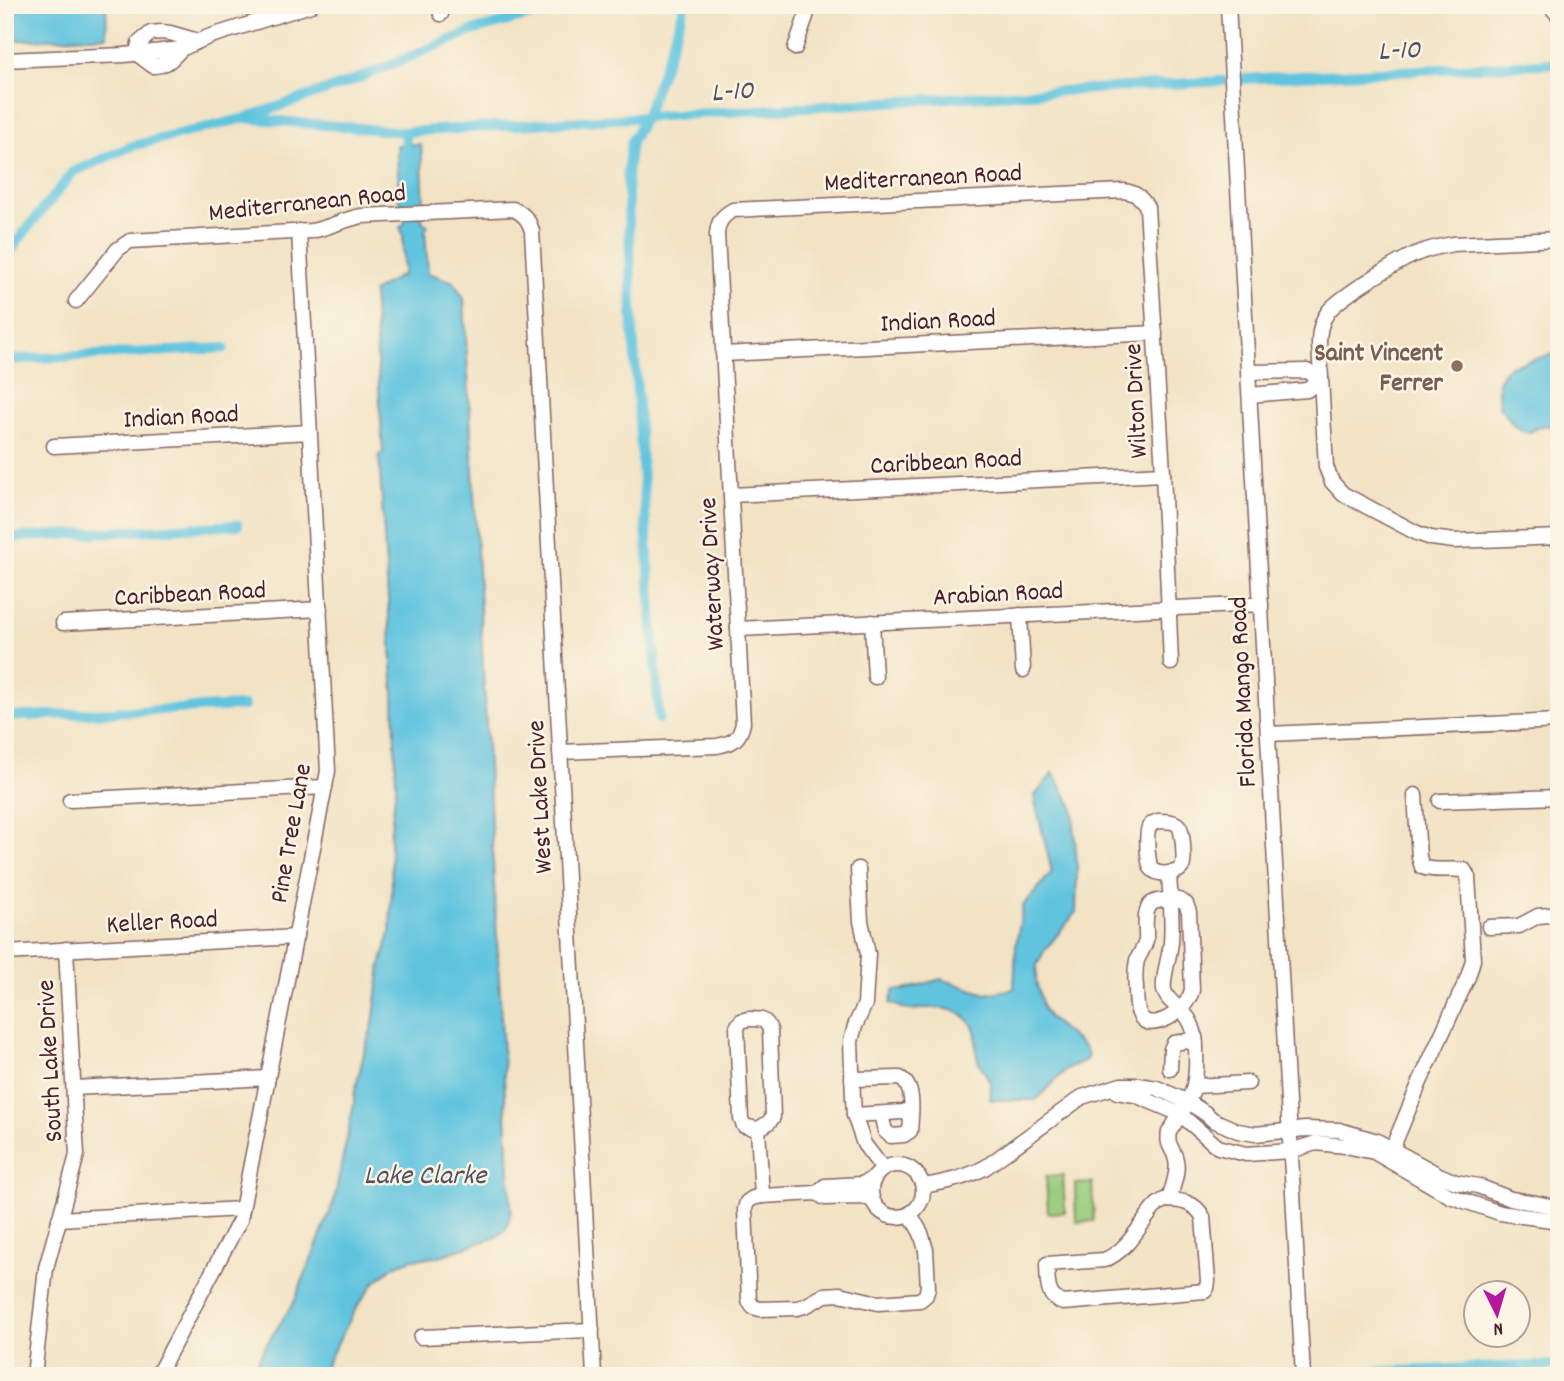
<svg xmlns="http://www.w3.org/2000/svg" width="1564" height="1381" viewBox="0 0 1564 1381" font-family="Dekko,sans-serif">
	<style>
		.green { fill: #9acd7d; stroke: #727654; stroke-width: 2 }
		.water { fill: #61c4df; stroke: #567285; stroke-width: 2 }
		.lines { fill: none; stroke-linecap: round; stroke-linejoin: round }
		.canal { stroke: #61c4df; stroke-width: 10 }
		.minor-casing { stroke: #856461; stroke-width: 17 }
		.minor { stroke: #fff; stroke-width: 14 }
		.education-dot { fill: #8d6e63; stroke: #fcf5e5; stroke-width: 2.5 }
		.labels { text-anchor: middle; stroke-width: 5; stroke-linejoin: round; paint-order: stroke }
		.street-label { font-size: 26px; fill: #4a1f2b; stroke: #fcf5e5 }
		.education-label { font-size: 26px; font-weight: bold; fill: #785e54; stroke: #fcf5e5; text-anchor: end }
		.water-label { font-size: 28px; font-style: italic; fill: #515161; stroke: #fcf5e5 }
	</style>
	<rect width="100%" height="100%" fill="#fcf5e5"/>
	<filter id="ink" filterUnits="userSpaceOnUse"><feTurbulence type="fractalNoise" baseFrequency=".0143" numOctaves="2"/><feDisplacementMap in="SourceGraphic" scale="14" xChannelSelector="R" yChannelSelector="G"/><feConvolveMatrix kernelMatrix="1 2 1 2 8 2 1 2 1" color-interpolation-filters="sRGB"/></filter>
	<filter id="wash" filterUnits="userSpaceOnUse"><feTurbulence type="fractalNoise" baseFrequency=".00686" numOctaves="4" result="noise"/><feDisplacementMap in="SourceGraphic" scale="28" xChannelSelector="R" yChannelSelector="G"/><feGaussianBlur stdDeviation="1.57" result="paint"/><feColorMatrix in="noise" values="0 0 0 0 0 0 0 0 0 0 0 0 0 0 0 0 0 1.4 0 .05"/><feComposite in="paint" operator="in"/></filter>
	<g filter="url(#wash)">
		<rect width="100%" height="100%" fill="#f2e3c5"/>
		<g class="green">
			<polygon points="1063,1175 1065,1212 1048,1213 1046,1176"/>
			<polygon points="1092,1183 1094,1221 1076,1222 1075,1184"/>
		</g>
		<g class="water">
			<polygon points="5,5 106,5 107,36 5,41"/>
			<polygon points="421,144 424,204 421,206 422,221 428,226 425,230 428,273 454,282 464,299 511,1210 507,1227 496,1237 437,1257 412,1259 394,1266 374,1283 356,1308 320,1376 251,1376 263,1350 294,1302 321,1235 334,1201 354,1103 354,1095 365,1049 373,1024 381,965 390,933 392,884 390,836 396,787 394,695 379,455 383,453 373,292 403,274 403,235 400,227 405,223 405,207 399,202 397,145"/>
			<polygon points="1559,352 1559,433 1548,425 1541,426 1530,432 1521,431 1515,426 1499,406 1498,382 1504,371 1511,366"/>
			<path d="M 1053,773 L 1073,807 L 1077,869 L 1076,912 L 1044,951 L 1037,965 L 1036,981 L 1043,1008 L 1049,1018 L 1084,1047 L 1088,1054 L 1086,1060 L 1068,1068 L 1036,1100 L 990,1100 C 994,1079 985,1076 978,1060 C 974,1049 979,1039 974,1028 C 965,1010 944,1007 927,1008 C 922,1008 916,1010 910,1010 C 904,1009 896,1005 890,1003 L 894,990 L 904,990 L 941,979 L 986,994 L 1014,989 L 1016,945 L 1023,906 L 1052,872 L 1034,797 Z"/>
		</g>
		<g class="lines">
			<g class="canal">
				<polyline points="1242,79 1559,63"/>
				<polyline points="245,118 405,132 1223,81"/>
				<polyline points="405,132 407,157"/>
				<polyline points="5,261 19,239 73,172 132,146 245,118 347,83 472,31 566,5"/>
				<polyline points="5,360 224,348"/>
				<polyline points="5,538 238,525"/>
				<polyline points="5,717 244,706"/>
				<polyline points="659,719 633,331 627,174 631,142 645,117 666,61 685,5"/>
				<polyline points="1312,1374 1559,1365"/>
				<polyline points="1280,1376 1293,1375"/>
			</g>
		</g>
	</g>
	<g filter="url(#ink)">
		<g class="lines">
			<defs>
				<g id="minor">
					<polyline points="440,5 441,14"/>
					<polyline points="1228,5 1303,1376"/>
					<polyline points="1552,5 1552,8 1559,16"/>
					<polyline points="795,48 810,5"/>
					<path d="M 181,49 C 172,59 167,66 153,66 L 137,54 L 139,43 L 151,33 L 161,32 L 170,33 L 198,41"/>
					<polyline points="5,60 124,55 181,49 208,37 311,5"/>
					<path d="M 1559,239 L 1453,244 C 1442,246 1431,248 1421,252 C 1403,258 1339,297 1328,312 C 1321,321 1319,331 1319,343 L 1326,467 L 1332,482 L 1343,494 L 1417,533 L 1431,538 L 1454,541 L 1559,537"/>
					<path d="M 76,301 L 118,249 L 130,241 L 311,231 C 329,228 344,219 362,216 L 513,209 C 524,214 529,220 532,231 L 594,1376"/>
					<polyline points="723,354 1155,333"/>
					<polyline points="1249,372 1307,371 1321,379"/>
					<polyline points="1250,395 1307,390 1321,379"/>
					<polyline points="54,446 310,432"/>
					<polyline points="731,495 1163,474"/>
					<polyline points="1020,615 1023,670"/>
					<polyline points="872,622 875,677"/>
					<polyline points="63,623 320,609"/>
					<polyline points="738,629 1261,604"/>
					<polyline points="1268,734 1559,721"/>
					<path d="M 560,752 L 717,746 C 733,743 740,739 743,723 L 717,234 C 718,222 722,216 733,210 L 1123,191 C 1135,192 1141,197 1147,207 L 1163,472 L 1171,663"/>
					<polyline points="70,800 325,787"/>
					<polyline points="1440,801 1559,797"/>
					<path d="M 1158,821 C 1180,821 1181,824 1183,845 C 1183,852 1185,861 1182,867 C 1177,874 1158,876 1152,869 C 1147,864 1146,833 1149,827 C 1152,823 1153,823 1158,821 Z"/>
					<polyline points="858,869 861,921 868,954 865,1004 855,1026 851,1041 853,1098 854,1115 864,1144 883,1169"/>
					<path d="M 1169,873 C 1170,896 1173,919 1171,942 C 1170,956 1162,977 1164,990 C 1167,1002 1181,1008 1188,1018 C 1194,1027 1196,1037 1196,1048 C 1198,1091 1191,1098 1169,1132 C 1166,1147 1174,1148 1176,1160 C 1179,1172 1172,1188 1169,1200"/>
					<path d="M 1179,900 L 1186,904 L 1189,912 L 1192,990 C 1189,1002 1179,1012 1168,1018 C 1137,1033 1136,1009 1136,987 C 1135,978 1135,969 1137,960 C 1140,953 1145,947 1146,940 C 1147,930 1142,911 1152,903 C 1158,899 1171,900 1179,900 Z"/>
					<polyline points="1489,927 1519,926 1538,916 1559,914"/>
					<polyline points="5,953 296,937"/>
					<path d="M 748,1019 C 759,1019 766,1018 770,1030 L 773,1117 L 768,1123 L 758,1129 L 744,1126 L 741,1119 L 737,1027 L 741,1021 Z"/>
					<polyline points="1170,1069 1171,1049 1174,1043 1187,1041 1196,1044"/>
					<path d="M 852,1079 L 900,1078 C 916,1087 911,1115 910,1131 L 904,1135 L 891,1136 L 885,1131 L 881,1114"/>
					<polyline points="1195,1086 1248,1083"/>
					<polyline points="74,1088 268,1078"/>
					<polyline points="1117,1092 1135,1095 1180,1114 1218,1147 1246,1154 1290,1151 1316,1143 1346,1146 1374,1152 1450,1196 1500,1213 1559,1221"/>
					<polyline points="854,1115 903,1112 911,1109"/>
					<polyline points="758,1129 762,1196"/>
					<path d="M 1387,1154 L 1392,1149 L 1420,1082 L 1468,977 L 1473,960 L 1468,877 L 1464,870 C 1450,868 1435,872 1422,867 L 1419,857 L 1415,795"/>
					<circle cx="897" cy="1191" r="26"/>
					<path d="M 923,1186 C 946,1182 966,1178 986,1167 L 1082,1097 L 1121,1085 L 1138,1085 L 1157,1088 L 1188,1102 L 1205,1113 L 1213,1120 L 1238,1131 L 1255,1134 L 1305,1129 L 1339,1130 L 1377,1141 L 1439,1175 L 1456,1182 L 1478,1186 L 1511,1199 L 1536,1203 L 1559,1208"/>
					<polyline points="817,1193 825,1186 862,1184 874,1178"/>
					<polyline points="872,1199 861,1197 825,1198 817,1193 762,1196 753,1198 747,1202 745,1209 749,1301 753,1307 760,1309 797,1308 805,1306 825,1295 840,1294 878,1303 920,1300 926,1295 928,1288 926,1250 921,1233 910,1214"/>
					<path d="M 1164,1200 C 1181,1200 1195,1202 1203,1217 L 1208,1281 L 1207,1288 L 1205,1291 L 1063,1303 C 1045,1297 1048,1280 1047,1264 L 1104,1260 C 1126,1252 1139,1227 1153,1209 L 1158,1204 Z"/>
					<polyline points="59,1219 242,1209"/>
					<polyline points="421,1337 592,1330"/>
					<polyline points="34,1376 46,1268 77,1155 66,949"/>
					<polyline points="157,1376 240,1220 328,771 299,231"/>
				</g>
			</defs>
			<use href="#minor" class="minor-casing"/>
			<use href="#minor" class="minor"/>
		</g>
	</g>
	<circle class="education-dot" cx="1457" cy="366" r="7"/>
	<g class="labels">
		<g class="street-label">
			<text transform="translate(923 176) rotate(-3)" y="9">Mediterranean Road</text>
			<text transform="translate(307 201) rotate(-6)" y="9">Mediterranean Road</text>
			<text transform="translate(938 319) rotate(-3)" y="9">Indian Road</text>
			<text transform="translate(1134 401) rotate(-93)" y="9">Wilton Drive</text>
			<text transform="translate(181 415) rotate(-3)" y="9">Indian Road</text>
			<text transform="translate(946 460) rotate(-3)" y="9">Caribbean Road</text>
			<text transform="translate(710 574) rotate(-93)" y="9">Waterway Drive</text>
			<text transform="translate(190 592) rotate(-3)" y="9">Caribbean Road</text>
			<text transform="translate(998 592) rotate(-3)" y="9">Arabian Road</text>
			<text transform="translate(1241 692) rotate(-93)" y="9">Florida Mango Road</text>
			<text transform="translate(538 797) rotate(-93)" y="9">West Lake Drive</text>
			<text transform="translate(289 833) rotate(-80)" y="9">Pine Tree Lane</text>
			<text transform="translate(162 920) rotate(-3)" y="9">Keller Road</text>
			<text transform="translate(48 1061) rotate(-93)" y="9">South Lake Drive</text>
		</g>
		<g class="education-label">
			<text x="1443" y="360">Saint Vincent<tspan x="1443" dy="30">Ferrer</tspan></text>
		</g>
		<g class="water-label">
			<text transform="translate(1399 48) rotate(-3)" y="10">L-10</text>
			<text transform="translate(732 89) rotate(-4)" y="10">L-10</text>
			<text x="425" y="1183">Lake Clarke</text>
		</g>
	</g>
	<rect width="1564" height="1381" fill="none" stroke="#fcf5e5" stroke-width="28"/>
	<g transform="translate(1497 1314) rotate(175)"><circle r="33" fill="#fcf5e5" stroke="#b59f9b" stroke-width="2"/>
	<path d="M0-5L12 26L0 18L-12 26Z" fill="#b5179e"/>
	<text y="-10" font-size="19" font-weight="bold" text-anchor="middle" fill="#4a1f2b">N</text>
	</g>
</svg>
